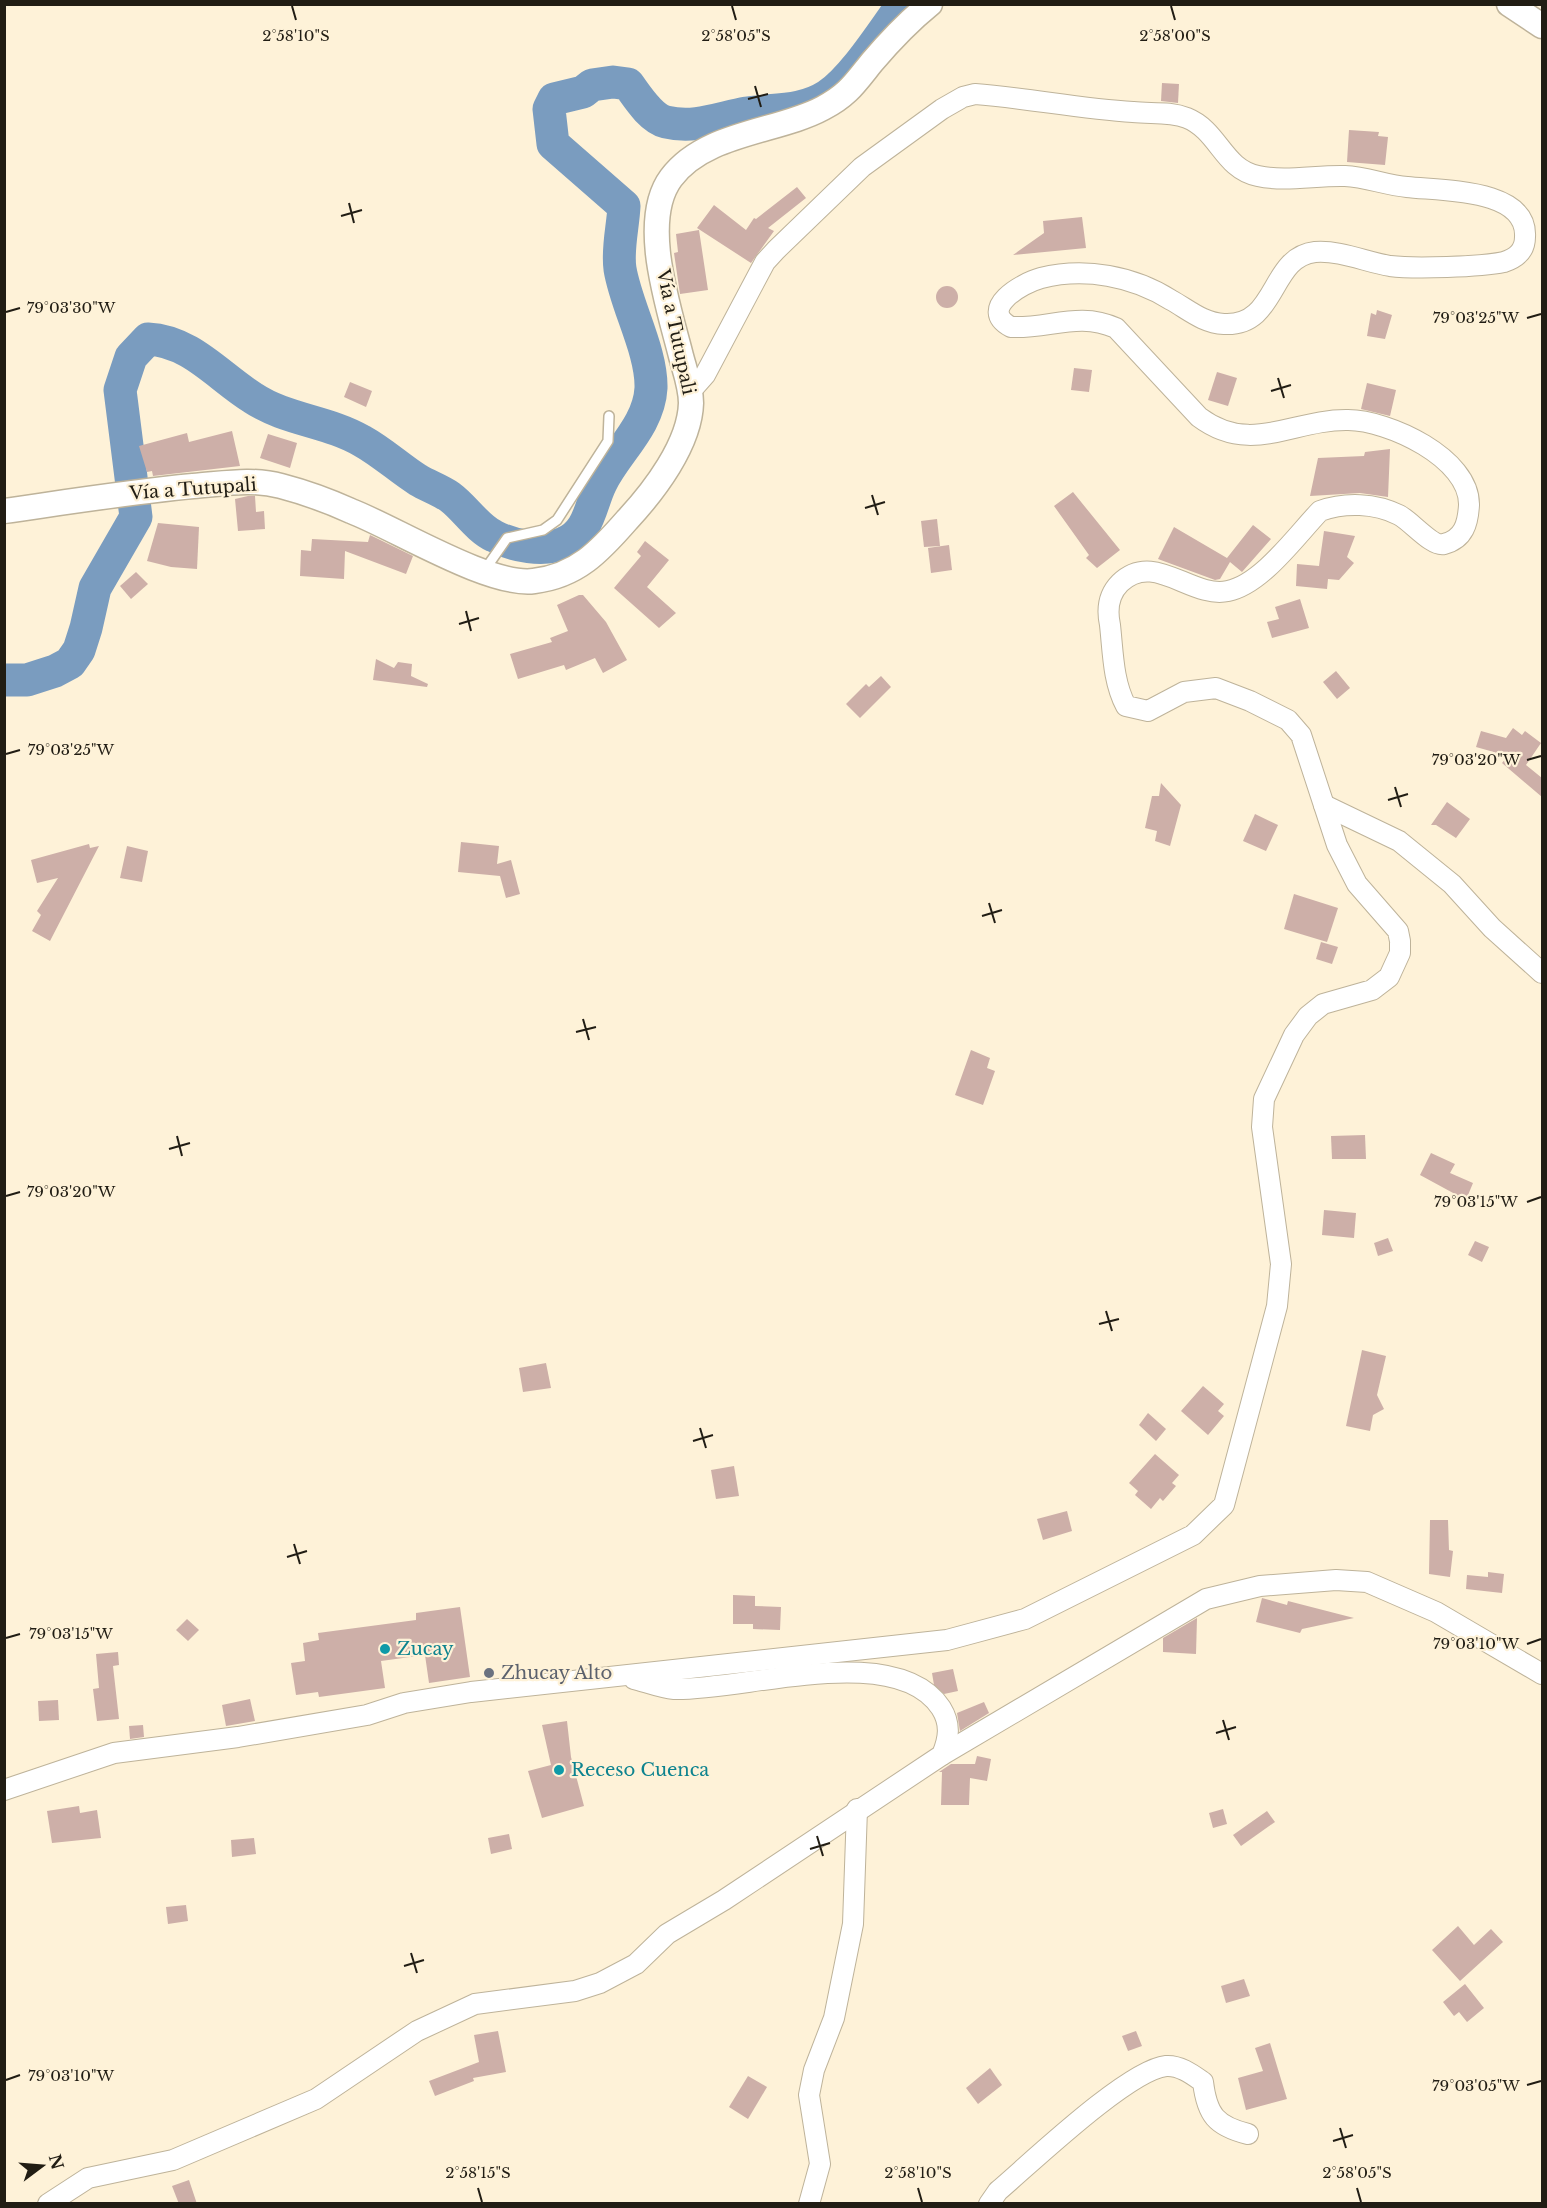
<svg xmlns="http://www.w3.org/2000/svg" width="1547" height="2208" viewBox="0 0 1547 2208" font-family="'Libre Baskerville',serif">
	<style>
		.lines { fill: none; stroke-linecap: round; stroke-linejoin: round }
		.river { stroke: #7a9cbf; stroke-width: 33 }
		.building { fill: #cdafa8 }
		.service-casing { stroke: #beb39a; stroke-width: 12 }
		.minor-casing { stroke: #beb39a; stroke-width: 22 }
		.tertiary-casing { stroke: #beb39a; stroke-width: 27 }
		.service { stroke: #fff; stroke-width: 9 }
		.minor { stroke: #fff; stroke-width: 20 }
		.tertiary { stroke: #fff; stroke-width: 24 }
		.ticks { fill: none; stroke: #211d14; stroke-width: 2 }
		.culture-dot { fill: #0f9aa8; stroke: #fef2d8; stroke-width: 2 }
		.worship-dot { fill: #6b7280; stroke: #fef2d8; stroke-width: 2 }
		.labels { text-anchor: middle; stroke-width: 4.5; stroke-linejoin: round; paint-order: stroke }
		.street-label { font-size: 18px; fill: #211d14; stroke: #fef2d8 }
		.culture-label { font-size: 18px; fill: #0d838f; stroke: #fef2d8; text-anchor: start }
		.worship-label { font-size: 18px; fill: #5b616d; stroke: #fef2d8; text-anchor: start }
		.ticks-label { font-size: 15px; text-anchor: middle; fill: #211d14; stroke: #fef2d8; stroke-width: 4.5; stroke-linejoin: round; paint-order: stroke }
	</style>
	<rect width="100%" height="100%" fill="#fef2d8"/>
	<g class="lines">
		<path class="river" d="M 4,680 L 27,680 L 55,671 L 70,663 L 79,650 L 86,628 L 95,588 L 136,517 L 120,390 L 131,357 L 148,339 C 191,341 219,377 253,398 C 286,420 328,421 362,441 C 382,452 399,468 418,480 C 428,486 440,490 450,497 C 465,508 477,528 494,536 C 513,546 544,552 564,543 C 590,532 590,505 601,483 C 616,452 649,426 651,388 C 652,351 626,306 620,269 C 617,249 623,227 624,206 L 553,144 L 549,109 L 554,99 L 583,92 L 592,85 L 613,82 L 628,84 C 637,96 650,118 666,122 C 695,129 719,118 747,113 C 775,109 802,112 827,96 C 854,78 883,31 903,4"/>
	</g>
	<g class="building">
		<polygon points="1162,83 1179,84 1178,103 1161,101"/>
		<polygon points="1349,130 1379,132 1378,136 1388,137 1385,165 1347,162"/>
		<polygon points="797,187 806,198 768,228 774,231 751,263 697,228 714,205 746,230 754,218 756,219"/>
		<polygon points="1082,217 1086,248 1013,255 1044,233 1043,221"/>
		<polygon points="699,230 708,290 680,294 674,253 678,252 676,234"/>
		<circle cx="947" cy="297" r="11"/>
		<polygon points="1377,310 1392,315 1385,339 1367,336 1371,313 1376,315"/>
		<polygon points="1074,368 1092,370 1089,392 1071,390"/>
		<polygon points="1217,372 1237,378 1228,406 1208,400"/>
		<polygon points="350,382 372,391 366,407 344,397"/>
		<polygon points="1367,383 1396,390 1390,416 1361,409"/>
		<polygon points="232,431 240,466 153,476 152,471 147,472 139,446 187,433 189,442"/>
		<polygon points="268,434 297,443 290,468 260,458"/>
		<polygon points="1390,449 1388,497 1360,493 1310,496 1318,458 1364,456 1365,452"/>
		<polygon points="1073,492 1120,550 1097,568 1086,558 1089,555 1054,506"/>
		<polygon points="248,496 255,496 256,512 264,511 265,529 238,531 235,499"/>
		<polygon points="937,519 940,546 924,547 921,521"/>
		<polygon points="158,523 199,527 197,569 171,567 147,561"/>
		<polygon points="1253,525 1271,539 1242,572 1230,562 1220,579 1215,580 1158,559 1174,527 1227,558"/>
		<polygon points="1324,531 1355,536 1347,557 1354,563 1339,580 1328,579 1327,589 1296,586 1297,564 1319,566"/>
		<polygon points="370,535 413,556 406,574 345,551 344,579 300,576 301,550 311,551 312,539 368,542"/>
		<polygon points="645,541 669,560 647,587 676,613 659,628 614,588 641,556 637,552"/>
		<polygon points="949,545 952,570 931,573 928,548"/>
		<polygon points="136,572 148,584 131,599 120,586"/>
		<polygon points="579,595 583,595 606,622 627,660 603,673 595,658 566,670 564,665 518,679 510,654 552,642 550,638 568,631 557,605"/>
		<polygon points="1300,599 1309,628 1272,638 1267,622 1279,619 1275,607"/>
		<polygon points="376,659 394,668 398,662 412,664 411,676 428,684 427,687 373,680"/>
		<polygon points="1336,671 1350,688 1337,699 1323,682"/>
		<polygon points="881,676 891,687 860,718 846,704 866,684 869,687"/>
		<polygon points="1513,728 1522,735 1525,731 1541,743 1526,765 1542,778 1542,797 1502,763 1508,756 1476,747 1481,731 1506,738"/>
		<polygon points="1161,783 1181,805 1170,846 1155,841 1157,831 1145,828 1152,796 1159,796"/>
		<polygon points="1447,802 1470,819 1456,838 1436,825 1431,825"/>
		<polygon points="1255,814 1278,825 1266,851 1243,841"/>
		<polygon points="461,842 499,846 497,864 511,860 520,894 506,898 500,876 458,872"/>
		<polygon points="89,844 90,848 99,846 50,941 32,931 41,915 37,911 58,878 37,883 31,860"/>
		<polygon points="127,846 148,851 142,882 120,878"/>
		<polygon points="1294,894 1338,908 1327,942 1284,929"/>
		<polygon points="1321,942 1338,947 1332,964 1316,959"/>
		<polygon points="971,1050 990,1058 987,1068 995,1071 983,1105 955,1095"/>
		<polygon points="1365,1135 1366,1159 1332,1159 1331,1136"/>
		<polygon points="1431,1153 1455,1164 1450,1173 1473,1183 1466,1200 1420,1175"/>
		<polygon points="1324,1210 1356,1213 1354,1238 1322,1235"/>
		<polygon points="1388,1238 1393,1251 1378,1256 1374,1243"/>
		<polygon points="1475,1241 1489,1247 1482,1262 1468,1255"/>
		<polygon points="1362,1350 1386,1356 1377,1395 1384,1409 1373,1415 1370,1431 1346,1426"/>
		<polygon points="546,1363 551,1388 523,1392 519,1368"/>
		<polygon points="1203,1386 1224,1404 1218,1411 1224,1416 1208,1435 1181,1411"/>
		<polygon points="1148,1413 1166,1429 1156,1441 1139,1425"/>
		<polygon points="1155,1454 1179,1475 1172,1483 1176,1486 1163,1501 1160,1498 1151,1509 1135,1495 1138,1491 1129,1483"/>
		<polygon points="734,1466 739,1496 716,1499 711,1470"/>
		<polygon points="1067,1511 1072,1531 1043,1540 1037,1519"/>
		<polygon points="1430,1520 1448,1520 1449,1550 1453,1551 1450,1577 1429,1574"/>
		<polygon points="1488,1572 1504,1574 1502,1593 1466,1589 1467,1575 1488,1577"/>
		<polygon points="733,1595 755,1596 755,1606 781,1607 780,1630 753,1629 753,1624 733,1624"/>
		<polygon points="1262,1598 1287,1605 1288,1601 1354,1618 1302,1629 1300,1633 1256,1622"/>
		<polygon points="460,1607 470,1677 429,1683 425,1655 381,1661 385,1688 319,1697 318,1692 296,1695 291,1663 305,1661 303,1643 319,1640 318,1633 416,1620 416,1613"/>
		<polygon points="1197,1618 1196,1654 1163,1652 1163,1638"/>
		<polygon points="187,1619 199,1630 188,1641 176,1630"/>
		<polygon points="118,1652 119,1665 113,1666 119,1719 97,1721 93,1689 99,1688 96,1654"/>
		<polygon points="953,1669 958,1691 944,1694 934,1685 932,1673"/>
		<polygon points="250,1699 255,1721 226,1726 222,1705"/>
		<polygon points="58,1700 59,1720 39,1721 38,1701"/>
		<polygon points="984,1702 989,1713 960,1731 957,1713"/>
		<polygon points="567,1721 571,1757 584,1806 542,1818 528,1771 551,1765 542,1725"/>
		<polygon points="143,1725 144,1737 130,1739 129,1726"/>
		<polygon points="977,1756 991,1759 987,1781 970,1778 969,1805 941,1805 942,1772 939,1772 951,1764 975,1764"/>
		<polygon points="79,1806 80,1813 97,1810 101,1838 52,1843 47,1811"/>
		<polygon points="1223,1809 1227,1824 1213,1828 1209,1813"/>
		<polygon points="1267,1811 1275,1822 1241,1846 1233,1835"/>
		<polygon points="509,1834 512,1849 491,1854 488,1838"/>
		<polygon points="254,1838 256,1854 232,1857 231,1840"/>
		<polygon points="186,1905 188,1921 168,1924 166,1907"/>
		<polygon points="1458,1926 1474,1945 1491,1929 1503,1942 1460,1981 1432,1950"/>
		<polygon points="1244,1979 1250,1996 1226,2003 1221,1986"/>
		<polygon points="1465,1984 1484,2008 1467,2022 1459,2012 1454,2016 1443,2002"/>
		<polygon points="498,2031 506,2072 473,2078 474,2081 435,2096 429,2081 479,2062 474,2035"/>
		<polygon points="1136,2031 1142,2046 1128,2051 1122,2036"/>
		<polygon points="1270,2043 1287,2099 1246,2110 1238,2078 1263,2071 1255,2048"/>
		<polygon points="990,2068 1002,2085 978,2104 966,2088"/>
		<polygon points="748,2076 767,2087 748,2119 729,2107"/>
		<polygon points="189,2180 197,2204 179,2204 172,2186"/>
	</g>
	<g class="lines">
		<defs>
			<polyline id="service" points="484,571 507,538 543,530 557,520 608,441 609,416"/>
			<g id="minor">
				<polyline points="1324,805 1399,841 1452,884 1492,928 1542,973"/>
				<polyline points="942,1755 1206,1599 1260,1586 1336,1580 1367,1582 1436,1612 1542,1674"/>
				<path d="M 4,1790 L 114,1753 L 238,1737 L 367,1715 L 404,1703 L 471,1692 L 947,1640 L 1025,1619 L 1193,1535 L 1224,1505 L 1277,1306 L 1281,1264 L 1262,1127 L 1264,1099 L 1294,1035 L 1308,1016 L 1323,1004 L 1372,990 L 1389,977 L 1400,953 L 1400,941 L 1398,931 L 1357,884 L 1337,845 L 1301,735 L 1288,720 L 1250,701 L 1216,688 L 1184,692 L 1148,711 L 1126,706 C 1113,682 1113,652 1110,625 C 1107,611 1108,595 1120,583 C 1154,550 1191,599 1228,591 C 1262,584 1296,536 1320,511 C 1345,502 1375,503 1399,515 C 1411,521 1432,547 1444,544 C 1464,539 1468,523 1469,505 C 1470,458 1388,420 1348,420 C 1293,419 1251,456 1199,417 L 1116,328 C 1079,311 1049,329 1011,327 C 977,309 1022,283 1041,278 C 1085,267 1133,276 1171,300 C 1189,310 1203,323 1224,324 C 1278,327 1269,257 1315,252 C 1340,250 1366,262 1390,266 C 1414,269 1480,267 1504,262 C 1516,258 1525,251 1525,237 C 1528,188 1440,191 1407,187 C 1386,185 1366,177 1345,176 C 1317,175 1285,182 1258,176 C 1223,169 1219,131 1187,118 C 1169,111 1151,114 1133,112 C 1080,109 1028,98 975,94 L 963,97 L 942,109 L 862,167 L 776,250 L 765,262 L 705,375 L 690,392"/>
				<path d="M 48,2204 L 88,2178 L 173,2160 L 316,2099 L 417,2031 L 475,2004 L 575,1991 L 600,1983 L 636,1964 L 667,1934 L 724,1900 L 942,1755 C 949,1738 951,1724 941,1708 C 896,1640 744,1691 674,1689 C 661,1688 646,1682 634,1679"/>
				<polyline points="809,2204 820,2164 809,2095 814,2070 834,2018 853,1924 857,1809"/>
				<path d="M 989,2204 L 998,2191 C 1031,2163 1128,2070 1166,2066 C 1180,2065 1193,2075 1203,2082 C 1207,2115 1216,2126 1248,2134"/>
			</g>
			<g id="tertiary">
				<polyline points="1509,4 1542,26"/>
				<path d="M 4,511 C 67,502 130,492 193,486 C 222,484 252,478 281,486 C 304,492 329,501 351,511 C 395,528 490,587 534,581 C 577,576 600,551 627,520 C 654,491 690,444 691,403 C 691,387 685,371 681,356 C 669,308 639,221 671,178 C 705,132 779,132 823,108 C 848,95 855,83 872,62 C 889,42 909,21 930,4"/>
			</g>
		</defs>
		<use href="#service" class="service-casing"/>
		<use href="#minor" class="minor-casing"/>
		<use href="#tertiary" class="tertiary-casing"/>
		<use href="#service" class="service"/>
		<use href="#minor" class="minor"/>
		<use href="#tertiary" class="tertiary"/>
	</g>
	<path class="ticks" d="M 292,6 L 296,20M 732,6 L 736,20M 1171,6 L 1175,20M 755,86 L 761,107M 748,99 L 768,94M 349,203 L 354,223M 341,216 L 362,210M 6,312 L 20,308M 1527,318 L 1541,314M 1278,378 L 1284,398M 1271,391 L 1291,385M 872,495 L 878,515M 865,508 L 885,502M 466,611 L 471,631M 459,624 L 479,618M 6,754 L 20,750M 1527,760 L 1541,756M 1395,787 L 1401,807M 1388,800 L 1408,794M 989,903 L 995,923M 982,916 L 1002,910M 583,1019 L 589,1040M 576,1032 L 596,1027M 177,1136 L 182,1156M 169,1149 L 190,1143M 6,1196 L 20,1192M 1527,1202 L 1541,1197M 1106,1311 L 1112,1331M 1099,1324 L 1119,1319M 700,1428 L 706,1448M 693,1441 L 713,1435M 294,1544 L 300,1564M 287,1557 L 307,1551M 6,1638 L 20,1634M 1527,1644 L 1541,1639M 1223,1720 L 1229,1740M 1216,1733 L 1236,1727M 817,1836 L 823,1856M 810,1849 L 830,1843M 411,1953 L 417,1973M 404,1966 L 424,1960M 6,2080 L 20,2075M 1527,2085 L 1541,2081M 1340,2128 L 1346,2148M 1333,2141 L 1353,2135M 478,2188 L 482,2202M 918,2188 L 922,2202M 1357,2188 L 1361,2202"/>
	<g class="culture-dot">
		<circle cx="385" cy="1649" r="6"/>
		<circle cx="559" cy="1770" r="6"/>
	</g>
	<circle class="worship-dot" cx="489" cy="1673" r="6"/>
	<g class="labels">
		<g class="street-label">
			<text transform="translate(676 332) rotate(78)" y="6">Vía a Tutupali</text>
			<text transform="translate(193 489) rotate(-4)" y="6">Vía a Tutupali</text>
		</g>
		<g class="culture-label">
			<text x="397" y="1655">Zucay</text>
			<text x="571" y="1776">Receso Cuenca</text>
		</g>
		<g class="worship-label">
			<text x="501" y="1679">Zhucay Alto</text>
		</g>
	</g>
	<g class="ticks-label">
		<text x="296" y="41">2°58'10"S</text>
		<text x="736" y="41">2°58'05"S</text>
		<text x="1175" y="41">2°58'00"S</text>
		<text x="71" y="313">79°03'30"W</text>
		<text x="1476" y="323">79°03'25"W</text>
		<text x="71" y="755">79°03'25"W</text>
		<text x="1476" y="765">79°03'20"W</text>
		<text x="71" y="1197">79°03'20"W</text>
		<text x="1476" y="1207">79°03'15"W</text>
		<text x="71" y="1639">79°03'15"W</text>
		<text x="1476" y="1649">79°03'10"W</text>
		<text x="71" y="2081">79°03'10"W</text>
		<text x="1476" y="2091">79°03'05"W</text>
		<text x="478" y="2178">2°58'15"S</text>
		<text x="918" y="2178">2°58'10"S</text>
		<text x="1357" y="2178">2°58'05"S</text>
	</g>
	<rect width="1547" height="2208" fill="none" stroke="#211d14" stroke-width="12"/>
	<g transform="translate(42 2166) rotate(74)" stroke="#fef2d8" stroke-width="4.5" paint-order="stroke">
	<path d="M0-4.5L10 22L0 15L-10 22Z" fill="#211d14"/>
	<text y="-9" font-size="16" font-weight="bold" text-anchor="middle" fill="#211d14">N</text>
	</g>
</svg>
